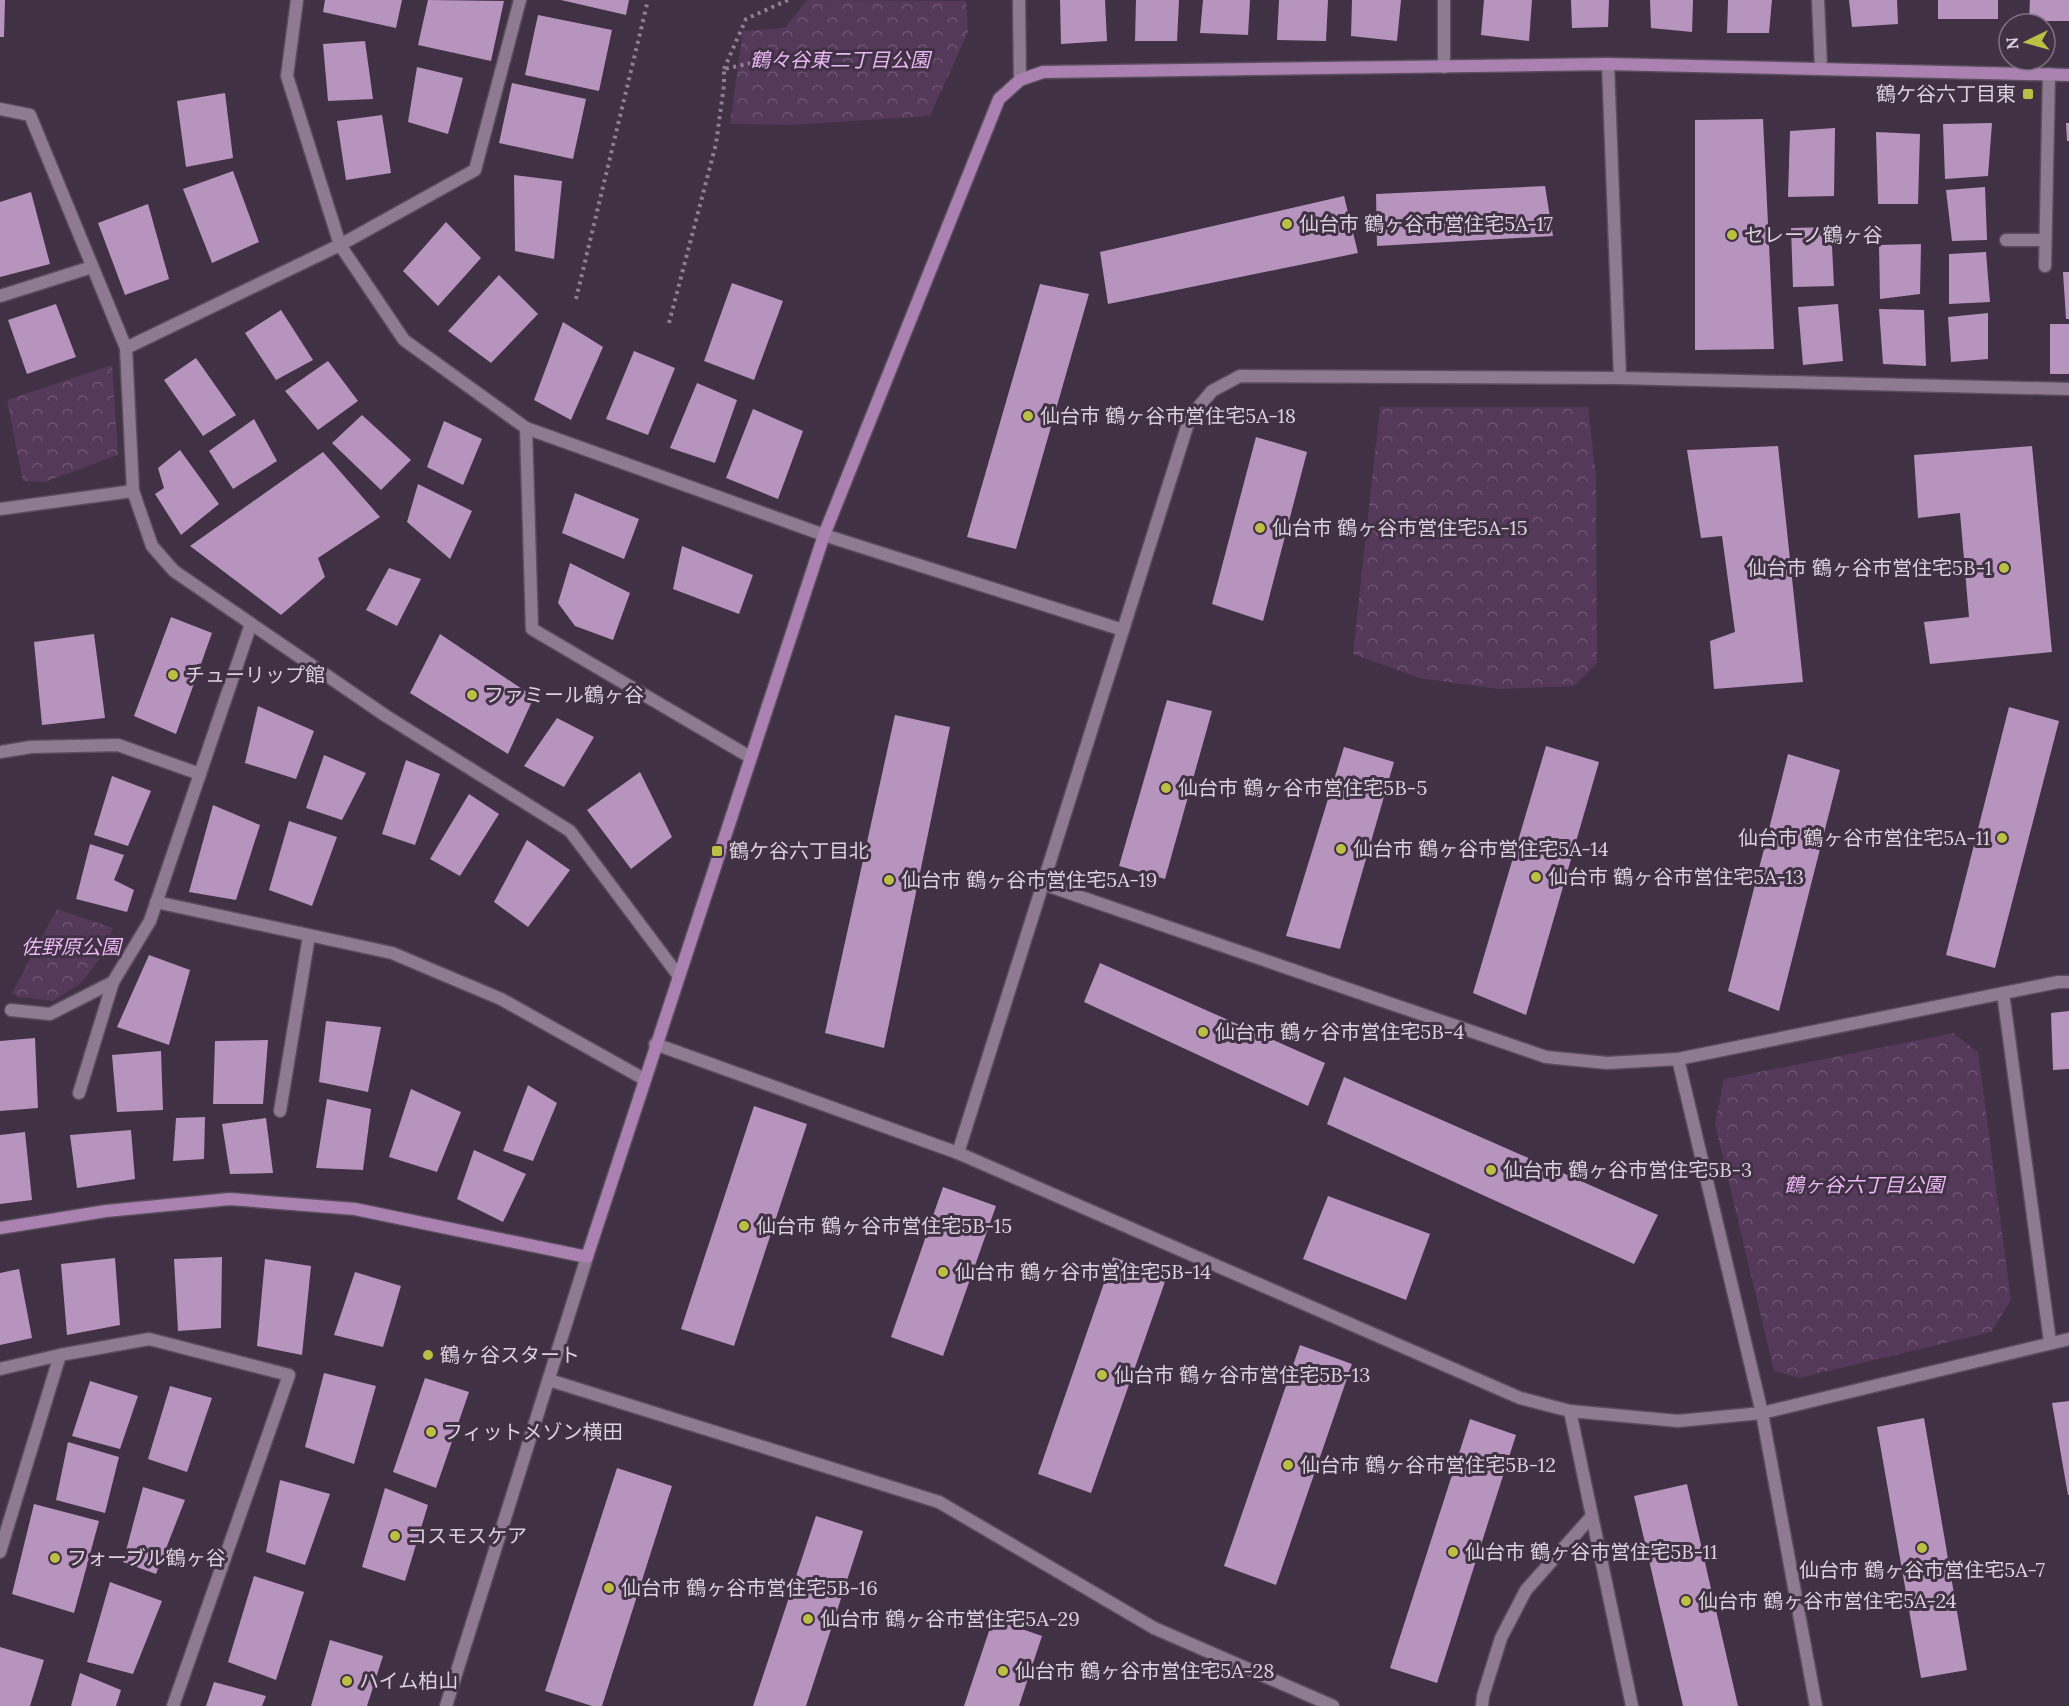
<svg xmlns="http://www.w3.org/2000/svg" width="2069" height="1706" viewBox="0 0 2069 1706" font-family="Lora,'Noto Sans JP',serif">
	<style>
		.park { fill: url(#park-crowns) }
		.building { fill: #b794bd }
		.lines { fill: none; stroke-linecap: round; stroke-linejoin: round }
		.lane-casing { stroke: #594d5c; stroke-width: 15 }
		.street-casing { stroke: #594d5c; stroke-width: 15 }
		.secondary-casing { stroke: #594d5c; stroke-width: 15 }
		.path { stroke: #8d808f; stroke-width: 4; stroke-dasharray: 3 4.5; stroke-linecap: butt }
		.lane { stroke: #8e7b91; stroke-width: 12 }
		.street { stroke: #8e7b91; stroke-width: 12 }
		.secondary { stroke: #aa81b1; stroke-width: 12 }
		.poi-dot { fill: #bbc044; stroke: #413144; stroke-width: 2 }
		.labels { text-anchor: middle; stroke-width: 6; stroke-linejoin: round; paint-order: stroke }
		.park-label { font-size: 20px; font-style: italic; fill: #ebb7f4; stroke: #413144 }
		.poi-label { font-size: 20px; fill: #dbd1dd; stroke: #413144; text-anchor: start }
	</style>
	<defs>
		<pattern id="park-crowns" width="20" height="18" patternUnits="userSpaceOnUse" patternTransform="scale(1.5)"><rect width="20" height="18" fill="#55395a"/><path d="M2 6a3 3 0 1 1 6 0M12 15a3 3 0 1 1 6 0" fill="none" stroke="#6d5571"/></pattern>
	</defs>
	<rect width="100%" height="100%" fill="#413144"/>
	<g class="park">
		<polygon points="807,0 966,1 968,32 930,116 789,125 730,124 743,31 785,28"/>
		<polygon points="112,365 118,455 45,482 23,481 7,400"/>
		<polygon points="1380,407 1588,407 1596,477 1597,663 1574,686 1499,689 1419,678 1353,654"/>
		<polygon points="57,909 113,928 102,956 80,984 53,1001 18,997 12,993"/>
		<polygon points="1953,1033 1978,1052 2011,1300 1991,1332 1799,1378 1774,1371 1715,1124 1724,1079"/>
	</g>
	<g class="building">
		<polygon points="0,0 5,0 4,37 0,37"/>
		<polygon points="325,0 402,0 396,28 323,12"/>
		<polygon points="428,0 504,1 491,61 418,45"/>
		<polygon points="561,0 629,0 626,15"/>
		<polygon points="1060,0 1105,0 1107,41 1061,44"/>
		<polygon points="1136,0 1179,0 1177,41 1135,41"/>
		<polygon points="1203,0 1250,0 1248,35 1200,33"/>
		<polygon points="1279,0 1328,0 1326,41 1277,40"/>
		<polygon points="1352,0 1401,0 1397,41 1351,36"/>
		<polygon points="1484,0 1532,0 1529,41 1481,35"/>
		<polygon points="1571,0 1609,0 1608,27 1572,28"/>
		<polygon points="1650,0 1693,0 1692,32 1651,28"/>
		<polygon points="1728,0 1772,0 1769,33 1727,33"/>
		<polygon points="1849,0 1897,0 1898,24 1852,27"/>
		<rect x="1938" y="0" width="60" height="19"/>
		<polygon points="2030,0 2069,0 2069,21 2029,21"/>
		<polygon points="538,15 612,30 599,91 525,75"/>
		<polygon points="365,41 373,99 328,101 323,44"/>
		<polygon points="417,67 463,78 448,134 408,122"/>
		<polygon points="512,83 586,99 573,159 499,143"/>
		<polygon points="225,93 233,158 186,167 177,101"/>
		<polygon points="382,115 391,173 346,180 337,121"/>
		<polygon points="1763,119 1774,349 1695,350 1695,120"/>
		<polygon points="1992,123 1988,176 1945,179 1943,124"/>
		<polygon points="2066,123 2069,123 2069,141 2067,141"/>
		<polygon points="1835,128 1834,196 1788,197 1790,131"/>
		<polygon points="1876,132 1920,134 1918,204 1878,204"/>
		<polygon points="233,171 259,242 212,263 183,189"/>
		<polygon points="514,175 562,181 554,259 515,251"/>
		<polygon points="1545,186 1553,236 1377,246 1376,194"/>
		<polygon points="1985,187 1987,240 1952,241 1946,190"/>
		<polygon points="31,192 50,264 0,277 0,202"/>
		<polygon points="1344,196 1358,253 1108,304 1100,252"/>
		<polygon points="148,204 169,279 125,295 98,223"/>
		<polygon points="446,222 481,258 438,306 403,271"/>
		<polygon points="1831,227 1834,286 1793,287 1791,228"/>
		<polygon points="1921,244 1920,294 1880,299 1879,245"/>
		<polygon points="1986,252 1990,302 1949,304 1949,254"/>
		<polygon points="2063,272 2069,272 2069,319 2066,319"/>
		<polygon points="499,275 538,314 491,363 448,331"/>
		<polygon points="732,283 783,301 754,380 704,361"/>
		<polygon points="1040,284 1089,294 1016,549 967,537"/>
		<polygon points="56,304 76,357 27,374 8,320"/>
		<polygon points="1838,304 1843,361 1803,365 1798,307"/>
		<polygon points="1879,309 1924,310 1926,366 1883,364"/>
		<polygon points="281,310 313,360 276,380 245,333"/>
		<polygon points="1988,313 1988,359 1951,362 1948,317"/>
		<polygon points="563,322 603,347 571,420 534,400"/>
		<rect x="2050" y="324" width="19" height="50"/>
		<polygon points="634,351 675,368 648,435 606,419"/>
		<polygon points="196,358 236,415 203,436 164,380"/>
		<polygon points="328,361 358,401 318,430 285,391"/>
		<polygon points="697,383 737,400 715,463 670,448"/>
		<polygon points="753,409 803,431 778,499 726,478"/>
		<polygon points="362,415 411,460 381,490 332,443"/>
		<polygon points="254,419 277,461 233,489 209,451"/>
		<polygon points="444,421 482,439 463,485 427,467"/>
		<polygon points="1256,437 1307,452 1263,621 1212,604"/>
		<polygon points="1778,446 1803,682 1714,689 1710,641 1735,632 1722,536 1701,538 1687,450"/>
		<polygon points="2032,446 2052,652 1930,664 1924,622 1969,617 1960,513 1918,518 1914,455"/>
		<polygon points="180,450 219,504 181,535 155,494 164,488 158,468"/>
		<polygon points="323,452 380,517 318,558 325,577 281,615 190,546"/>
		<polygon points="418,484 472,511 450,559 407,522"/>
		<polygon points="575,493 639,519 624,559 562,533"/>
		<polygon points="682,546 753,575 739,614 673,589"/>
		<polygon points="570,563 630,593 613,640 575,626 558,603"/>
		<polygon points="389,568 421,579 397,626 366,610"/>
		<polygon points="171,617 212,633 176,734 134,716"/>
		<polygon points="94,634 105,718 42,725 34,642"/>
		<polygon points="440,634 534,697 508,754 410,693"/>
		<polygon points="1167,700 1212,711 1165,879 1119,866"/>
		<polygon points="258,706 314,731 296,779 245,763"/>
		<polygon points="2009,707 2059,721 1995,968 1946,955"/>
		<polygon points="895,715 950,727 884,1048 825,1033"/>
		<polygon points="557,718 594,737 564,787 524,766"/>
		<polygon points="1546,746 1599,762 1526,1015 1473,993"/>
		<polygon points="1344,747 1394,762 1340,949 1286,936"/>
		<polygon points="1788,754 1840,770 1779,1011 1728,991"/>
		<polygon points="324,755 366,773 342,820 306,808"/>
		<polygon points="406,760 440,774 415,845 382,834"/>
		<polygon points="640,772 672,837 631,869 587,810"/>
		<polygon points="112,776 151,791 128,846 94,835"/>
		<polygon points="469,794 499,814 460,876 430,859"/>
		<polygon points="213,805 260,825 236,900 189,892"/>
		<polygon points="289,821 337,837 312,906 269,890"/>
		<polygon points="527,840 570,870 528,927 494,902"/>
		<polygon points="90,844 124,855 114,880 134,890 127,912 76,899"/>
		<polygon points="149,955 190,970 169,1045 117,1027"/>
		<polygon points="1100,963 1325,1063 1308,1106 1084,1002"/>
		<polygon points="2069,1011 2069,1069 2053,1070 2051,1013"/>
		<polygon points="326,1021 381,1027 368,1092 319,1082"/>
		<polygon points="35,1038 38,1108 0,1111 0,1041"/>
		<polygon points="268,1040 263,1104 213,1104 215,1041"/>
		<polygon points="161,1051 163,1110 117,1112 112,1055"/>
		<polygon points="1344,1077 1658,1215 1634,1264 1327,1124"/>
		<polygon points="528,1085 557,1103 533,1161 503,1151"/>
		<polygon points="411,1089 461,1112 437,1172 389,1157"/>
		<polygon points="327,1099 371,1109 363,1170 316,1168"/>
		<polygon points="754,1106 807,1124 734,1346 681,1329"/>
		<polygon points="205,1117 204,1159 173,1161 176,1118"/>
		<polygon points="266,1118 273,1173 230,1174 222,1124"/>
		<polygon points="131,1130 135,1179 77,1188 70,1135"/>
		<polygon points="25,1132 32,1200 0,1204 0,1135"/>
		<polygon points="474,1150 526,1174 503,1222 457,1199"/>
		<polygon points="943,1187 996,1206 943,1356 891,1337"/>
		<polygon points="1328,1196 1430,1234 1406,1300 1303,1259"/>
		<polygon points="222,1257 221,1328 178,1331 174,1259"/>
		<polygon points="1113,1257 1167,1276 1091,1493 1038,1474"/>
		<polygon points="115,1258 120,1325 67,1335 61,1264"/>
		<polygon points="265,1259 311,1266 302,1355 257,1346"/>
		<polygon points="19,1269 32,1338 0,1345 0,1273"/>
		<polygon points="355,1272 401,1286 383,1347 334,1335"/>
		<polygon points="1300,1345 1352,1364 1276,1585 1224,1566"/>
		<polygon points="324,1373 376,1386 354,1464 305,1447"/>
		<polygon points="425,1378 469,1392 436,1488 393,1472"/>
		<polygon points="90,1381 138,1396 120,1449 72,1436"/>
		<polygon points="170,1386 212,1398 187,1472 148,1459"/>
		<polygon points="2069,1401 2069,1495 2068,1495 2052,1403"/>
		<polygon points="1924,1418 1967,1670 1921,1678 1877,1427"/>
		<polygon points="1470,1419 1516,1435 1437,1683 1390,1668"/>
		<polygon points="68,1442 119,1457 105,1513 56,1500"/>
		<polygon points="617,1468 672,1486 602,1706 592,1706 545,1691"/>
		<polygon points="280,1480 330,1494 305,1565 266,1552"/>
		<polygon points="1687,1484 1738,1706 1683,1706 1634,1496"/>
		<polygon points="143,1487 185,1500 156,1574 123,1562"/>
		<polygon points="385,1488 428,1505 405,1581 362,1567"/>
		<polygon points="34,1504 99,1521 74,1613 12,1594"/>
		<polygon points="816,1516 863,1531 806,1706 753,1706"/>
		<polygon points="254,1576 304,1592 276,1680 228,1662"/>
		<polygon points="110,1582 162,1601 133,1674 87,1662"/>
		<polygon points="993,1619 1042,1636 1019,1706 964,1706"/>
		<polygon points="330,1640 383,1656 367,1706 311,1706"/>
		<polygon points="0,1647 44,1660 30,1706 0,1706"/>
		<polygon points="80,1673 121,1690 116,1706 71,1706"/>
		<polygon points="214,1682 266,1696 262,1706 206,1706"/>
	</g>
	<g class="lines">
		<defs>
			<g id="lane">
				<polyline points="0,296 92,267"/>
				<polyline points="0,752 31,747 118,745 200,774"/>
				<polyline points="79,1093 113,982"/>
				<polyline points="280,1111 309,936"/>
				<polyline points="549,1380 939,1502 1154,1628 1333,1706"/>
				<polyline points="1592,1516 1632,1706"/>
				<polyline points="1482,1706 1483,1696 1501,1638 1526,1590 1592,1516 1570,1411"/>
			</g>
			<g id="street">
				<polyline points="297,0 287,76 340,245 404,340 526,428 824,535 1123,630 1190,417 1212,391 1240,376 1620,378 2069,389"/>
				<polyline points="1019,0 1020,80"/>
				<polyline points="1444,0 1444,67"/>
				<polyline points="1818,0 1821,68"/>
				<polyline points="1608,64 1620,378"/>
				<polyline points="0,109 30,115 126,348 133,491 152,546 174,571 386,716 570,831 678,975"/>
				<polyline points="2006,240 2045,240"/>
				<polyline points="2045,266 2049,74"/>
				<polyline points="126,348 340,245 475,170 520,0"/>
				<polyline points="526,428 532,629 750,757"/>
				<polyline points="0,509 133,491"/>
				<polyline points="1043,884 1546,1057 1607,1063 1678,1059 2058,982 2069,982"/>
				<polyline points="156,902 392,953 501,999 644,1079"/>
				<polyline points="2003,993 2050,1342"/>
				<polyline points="11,1010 50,1014 113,982 150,921 251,624"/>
				<polyline points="655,1044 958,1153 1520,1398 1570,1411 1678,1421 1762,1413 1678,1059"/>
				<polyline points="958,1153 1123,630"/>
				<polyline points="0,1369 60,1355 149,1339 289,1375 173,1706"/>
				<polyline points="0,1552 60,1355"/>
				<polyline points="446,1706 587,1257"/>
				<polyline points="1816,1706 1762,1413 2069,1339"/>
			</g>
			<polyline id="secondary" points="0,1228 106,1211 230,1199 355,1209 587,1257 824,535 999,99 1020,80 1043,72 1608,64 2069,75"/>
		</defs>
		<use href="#lane" class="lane-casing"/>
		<use href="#street" class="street-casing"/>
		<use href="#secondary" class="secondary-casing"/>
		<g class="path">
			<polyline points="724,69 746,19 788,0"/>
			<polyline points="576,299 648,0"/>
			<polyline points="669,323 716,144 724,85 724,69 789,55"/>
		</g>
		<use href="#lane" class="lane"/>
		<use href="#street" class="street"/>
		<use href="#secondary" class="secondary"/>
	</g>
	<g class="poi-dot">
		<rect x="2022" y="88" width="12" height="12" rx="3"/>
		<circle cx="1287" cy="224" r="6"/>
		<circle cx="1732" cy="235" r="6"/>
		<circle cx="1028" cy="416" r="6"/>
		<circle cx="1260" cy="528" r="6"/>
		<circle cx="2004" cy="568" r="6"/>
		<circle cx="173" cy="675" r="6"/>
		<circle cx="472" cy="695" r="6"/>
		<circle cx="1166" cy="788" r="6"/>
		<circle cx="2002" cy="838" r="6"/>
		<circle cx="1341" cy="849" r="6"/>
		<rect x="711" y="845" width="12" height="12" rx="3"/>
		<circle cx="1536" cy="877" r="6"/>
		<circle cx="889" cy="880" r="6"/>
		<circle cx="1203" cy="1032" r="6"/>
		<circle cx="1491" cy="1170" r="6"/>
		<circle cx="744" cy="1226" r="6"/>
		<circle cx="943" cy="1272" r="6"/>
		<circle cx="428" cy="1355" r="6"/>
		<circle cx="1102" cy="1375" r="6"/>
		<circle cx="431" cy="1432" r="6"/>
		<circle cx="1288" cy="1465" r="6"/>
		<circle cx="395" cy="1536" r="6"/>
		<circle cx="1922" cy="1548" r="6"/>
		<circle cx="1453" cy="1552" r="6"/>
		<circle cx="55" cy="1558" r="6"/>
		<circle cx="609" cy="1588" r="6"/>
		<circle cx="1686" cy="1601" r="6"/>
		<circle cx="808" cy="1619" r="6"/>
		<circle cx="1003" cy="1671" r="6"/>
		<circle cx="347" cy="1681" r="6"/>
	</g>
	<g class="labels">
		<g class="park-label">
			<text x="840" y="67">鶴々谷東二丁目公園</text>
			<text x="71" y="954">佐野原公園</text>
			<text x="1864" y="1192">鶴ヶ谷六丁目公園</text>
		</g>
		<g class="poi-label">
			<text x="2016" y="101" text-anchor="end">鶴ケ谷六丁目東</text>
			<text x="1299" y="231">仙台市 鶴ヶ谷市営住宅5A-17</text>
			<text x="1744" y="242">セレーノ鶴ヶ谷</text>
			<text x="1040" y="423">仙台市 鶴ヶ谷市営住宅5A-18</text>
			<text x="1272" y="535">仙台市 鶴ヶ谷市営住宅5A-15</text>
			<text x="1992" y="575" text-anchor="end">仙台市 鶴ヶ谷市営住宅5B-1</text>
			<text x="185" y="682">チューリップ館</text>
			<text x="484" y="702">ファミール鶴ヶ谷</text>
			<text x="1178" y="795">仙台市 鶴ヶ谷市営住宅5B-5</text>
			<text x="1990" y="845" text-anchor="end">仙台市 鶴ヶ谷市営住宅5A-11</text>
			<text x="1353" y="856">仙台市 鶴ヶ谷市営住宅5A-14</text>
			<text x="729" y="858">鶴ケ谷六丁目北</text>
			<text x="1548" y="884">仙台市 鶴ヶ谷市営住宅5A-13</text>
			<text x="901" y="887">仙台市 鶴ヶ谷市営住宅5A-19</text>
			<text x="1215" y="1039">仙台市 鶴ヶ谷市営住宅5B-4</text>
			<text x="1503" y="1177">仙台市 鶴ヶ谷市営住宅5B-3</text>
			<text x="756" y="1233">仙台市 鶴ヶ谷市営住宅5B-15</text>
			<text x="955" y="1279">仙台市 鶴ヶ谷市営住宅5B-14</text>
			<text x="440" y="1362">鶴ヶ谷スタート</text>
			<text x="1114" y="1382">仙台市 鶴ヶ谷市営住宅5B-13</text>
			<text x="443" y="1439">フィットメゾン横田</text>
			<text x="1300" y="1472">仙台市 鶴ヶ谷市営住宅5B-12</text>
			<text x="407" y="1543">コスモスケア</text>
			<text x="1465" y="1559">仙台市 鶴ヶ谷市営住宅5B-11</text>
			<text x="67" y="1565">フォーブル鶴ヶ谷</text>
			<text x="1922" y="1577" text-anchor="middle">仙台市 鶴ヶ谷市営住宅5A-7</text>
			<text x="621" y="1595">仙台市 鶴ヶ谷市営住宅5B-16</text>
			<text x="1698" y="1608">仙台市 鶴ヶ谷市営住宅5A-24</text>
			<text x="820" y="1626">仙台市 鶴ヶ谷市営住宅5A-29</text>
			<text x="1015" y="1678">仙台市 鶴ヶ谷市営住宅5A-28</text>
			<text x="359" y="1688">ハイム柏山</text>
		</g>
	</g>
	<g transform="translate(2027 42) rotate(265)"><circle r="28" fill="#413144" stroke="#7f7181" stroke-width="1.5"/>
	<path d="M0-4.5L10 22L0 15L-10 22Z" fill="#bbc044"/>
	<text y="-9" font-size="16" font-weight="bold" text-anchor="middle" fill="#dbd1dd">N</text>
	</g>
</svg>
